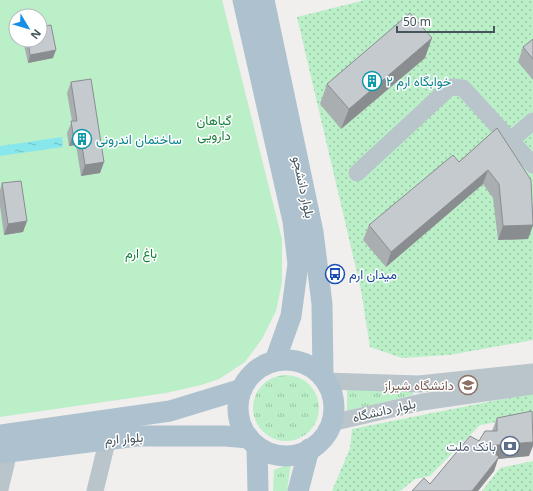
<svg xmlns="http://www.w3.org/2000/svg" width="533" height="491" viewBox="0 0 533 491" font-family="'Noto Sans',Vazirmatn,sans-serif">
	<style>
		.grass { fill: url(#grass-tufts) }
		.park { fill: url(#park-dots) }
		.garden { fill: #bbefc8; fill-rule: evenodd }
		.water { fill: url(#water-ripples) }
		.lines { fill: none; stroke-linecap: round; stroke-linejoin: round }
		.minor { stroke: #b9c5cb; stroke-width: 17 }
		.major { stroke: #adc2ce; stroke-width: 21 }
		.wall { fill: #a9aeb1 }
		.shaded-wall { fill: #8a8d90 }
		.building { fill: #c5cace; stroke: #8a8d90 }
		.labels { text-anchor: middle; stroke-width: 3; stroke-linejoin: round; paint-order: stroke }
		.culture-label { font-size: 13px; fill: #0d838f; stroke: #fff; text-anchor: start }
		.park-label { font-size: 13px; fill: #157e3a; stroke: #fff }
		.street-label { font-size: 13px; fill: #46555c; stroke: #fff }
		.transit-label { font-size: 13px; fill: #164399; stroke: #fff; text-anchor: start }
		.education-label { font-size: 13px; fill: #785e54; stroke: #fff; text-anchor: end }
		.service-label { font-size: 13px; fill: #4e5e75; stroke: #fff; text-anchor: end }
	</style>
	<defs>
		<pattern id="grass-tufts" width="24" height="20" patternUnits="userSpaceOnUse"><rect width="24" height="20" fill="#bbefc8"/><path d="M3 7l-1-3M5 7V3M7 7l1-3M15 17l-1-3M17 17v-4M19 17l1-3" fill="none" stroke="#9ac4a6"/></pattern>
		<pattern id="park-dots" width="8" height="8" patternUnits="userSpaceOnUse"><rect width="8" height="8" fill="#bbefc8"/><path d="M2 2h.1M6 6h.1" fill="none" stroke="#9ac4a6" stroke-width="1.8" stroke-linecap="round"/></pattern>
		<pattern id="water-ripples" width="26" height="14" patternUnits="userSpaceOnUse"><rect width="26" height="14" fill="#88e7ed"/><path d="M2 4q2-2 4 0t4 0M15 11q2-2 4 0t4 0" fill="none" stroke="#71bec3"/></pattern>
	</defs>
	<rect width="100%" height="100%" fill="#f1eeee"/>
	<g class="grass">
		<circle cx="286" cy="408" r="33"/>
		<polygon points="347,388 413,389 413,395 347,411"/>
		<polygon points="291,463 287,491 273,491 274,470"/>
	</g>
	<g class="park">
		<polygon points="365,0 533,0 533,340 449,355 402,358 370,347 361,290 297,17"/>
		<polygon points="533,393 533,437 531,416 480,425 430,476 415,479 400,491 332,491 350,448 352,429"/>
		<polygon points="533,461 533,491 482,491 500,468"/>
	</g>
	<path class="garden" d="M 0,0 L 222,0 L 282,239 L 282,282 L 276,311 L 262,339 L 245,362 L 219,379 L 201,385 L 166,393 L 0,417 ZM 16,16 L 40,16 L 40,40 L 16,40 Z"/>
	<polygon class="water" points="62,137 63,147 0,156 0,146"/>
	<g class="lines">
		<g class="minor">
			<polyline points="511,140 533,121"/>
			<polyline points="357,173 450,87 463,88 533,165"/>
			<polyline points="326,381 419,384 533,372"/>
			<polyline points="331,423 422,402 533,386"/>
			<polyline points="0,489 9,452"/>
			<polyline points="95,491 108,438"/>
		</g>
		<g class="major">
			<polyline points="243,0 293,221 298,264 291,316 275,361"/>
			<polyline points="264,0 313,232 322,304 323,377"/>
			<circle cx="286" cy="408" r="48"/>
			<polyline points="0,435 170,411 242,389"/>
			<polyline points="257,446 258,491"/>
			<polyline points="0,453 137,436 225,436 249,438"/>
			<polyline points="298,491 309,449"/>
		</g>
	</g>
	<g class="wall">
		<polygon points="533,39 533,80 518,62 523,47"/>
		<polygon points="23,40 40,40 53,58 28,63"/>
		<polygon points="425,58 341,129 320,104 327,84"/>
		<polygon points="71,82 104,162 100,173 81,176 76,145 69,146 67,133 72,121 67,93"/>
		<polygon points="497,128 533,225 528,239 498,240 493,198 483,184 386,267 363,240 369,225 459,162"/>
		<polygon points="2,183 27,221 23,232 4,235 0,206 0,190"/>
		<polygon points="497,418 529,456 498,459 494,471 478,491 412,491 430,484 479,441 492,431"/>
	</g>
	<g class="shaded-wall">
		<polygon points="432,38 425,58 341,129 349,109"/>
		<polygon points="56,50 53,58 28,63 30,55"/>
		<polygon points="80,133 76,145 69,146 73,134"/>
		<polygon points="104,162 100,173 81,176 85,165"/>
		<polygon points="488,170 483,184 386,267 391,252"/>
		<polygon points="27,221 23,232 4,235 8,224"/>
		<polygon points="533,225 528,239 498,240 503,226"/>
		<polygon points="533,442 533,446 529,456 498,459 494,471 478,491 472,491 486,446"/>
	</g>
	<g class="building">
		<polygon points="410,13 432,38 349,109 327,84"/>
		<polygon points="51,25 56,50 30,55 28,40 40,40 40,27"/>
		<polygon points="533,39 533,59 523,47"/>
		<polygon points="91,79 104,162 85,165 80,133 73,134 71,121 77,121 71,82"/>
		<polygon points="497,128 531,180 533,225 503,226 499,184 488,170 391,252 369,225 453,155 459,162"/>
		<polygon points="21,181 27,221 8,224 2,183"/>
		<polygon points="532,411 533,442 486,446 499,457 472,491 412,491 424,478 430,484 470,436 479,441 485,431 497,431 497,418"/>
	</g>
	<defs>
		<symbol id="building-ring" viewBox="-11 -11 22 22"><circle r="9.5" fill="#fff" stroke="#0f9aa8" stroke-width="1.5"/><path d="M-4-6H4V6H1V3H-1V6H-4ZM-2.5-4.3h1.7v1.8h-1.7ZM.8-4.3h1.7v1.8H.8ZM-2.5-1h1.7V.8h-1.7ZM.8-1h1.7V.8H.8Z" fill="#0f9aa8"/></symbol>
		<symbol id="bus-ring" viewBox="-11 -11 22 22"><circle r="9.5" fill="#fff" stroke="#1a4fb4" stroke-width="1.5"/><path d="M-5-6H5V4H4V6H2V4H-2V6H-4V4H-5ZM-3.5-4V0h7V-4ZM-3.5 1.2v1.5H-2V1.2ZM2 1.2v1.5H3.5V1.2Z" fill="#1a4fb4"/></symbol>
		<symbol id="university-ring" viewBox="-11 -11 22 22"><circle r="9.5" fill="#fff" stroke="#8d6e63" stroke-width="1.5"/><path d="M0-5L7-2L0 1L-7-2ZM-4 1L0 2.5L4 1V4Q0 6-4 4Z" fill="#8d6e63"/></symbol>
		<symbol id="bank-ring" viewBox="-11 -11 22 22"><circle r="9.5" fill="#fff" stroke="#5c6f8a" stroke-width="1.5"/><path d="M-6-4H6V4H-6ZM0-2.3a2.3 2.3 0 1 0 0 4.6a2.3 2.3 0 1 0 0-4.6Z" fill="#5c6f8a"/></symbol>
	</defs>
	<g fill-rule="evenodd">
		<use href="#building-ring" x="361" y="70" width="22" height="22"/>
		<use href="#building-ring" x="71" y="128" width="22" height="22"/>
		<use href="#bus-ring" x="324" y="263" width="22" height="22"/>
		<use href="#university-ring" x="457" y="374" width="22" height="22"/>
		<use href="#bank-ring" x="499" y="435" width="22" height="22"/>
	</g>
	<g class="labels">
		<g class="culture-label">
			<text x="386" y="86">خوابگاه ارم ۲</text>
			<text x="96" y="144">ساختمان اندرونی</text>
		</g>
		<g class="park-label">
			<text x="214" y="125">گیاهان<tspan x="214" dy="15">دارویی</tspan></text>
			<text x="141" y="258">باغ ارم</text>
		</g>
		<g class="street-label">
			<text transform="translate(304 187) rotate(78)" y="5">بلوار دانشجو</text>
			<text transform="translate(384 410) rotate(-13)" y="5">بلوار دانشگاه</text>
			<text transform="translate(124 438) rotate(-4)" y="5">بلوار ارم</text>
		</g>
		<g class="transit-label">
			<text x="349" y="279">میدان ارم</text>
		</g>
		<g class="education-label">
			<text x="454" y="390">دانشگاه شیراز</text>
		</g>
		<g class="service-label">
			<text x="496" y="451">بانک ملت</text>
		</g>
	</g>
	<g transform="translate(28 28) rotate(128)"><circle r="19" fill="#ffffff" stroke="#b5bbbe"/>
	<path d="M0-3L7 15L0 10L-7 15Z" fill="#168ee3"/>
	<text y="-6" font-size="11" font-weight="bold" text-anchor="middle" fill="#46555c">N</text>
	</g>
	<path d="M397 26v6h97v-6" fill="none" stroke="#46555c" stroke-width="2"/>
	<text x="403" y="26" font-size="12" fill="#46555c" stroke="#ffffff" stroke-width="3" paint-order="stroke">50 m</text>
</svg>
